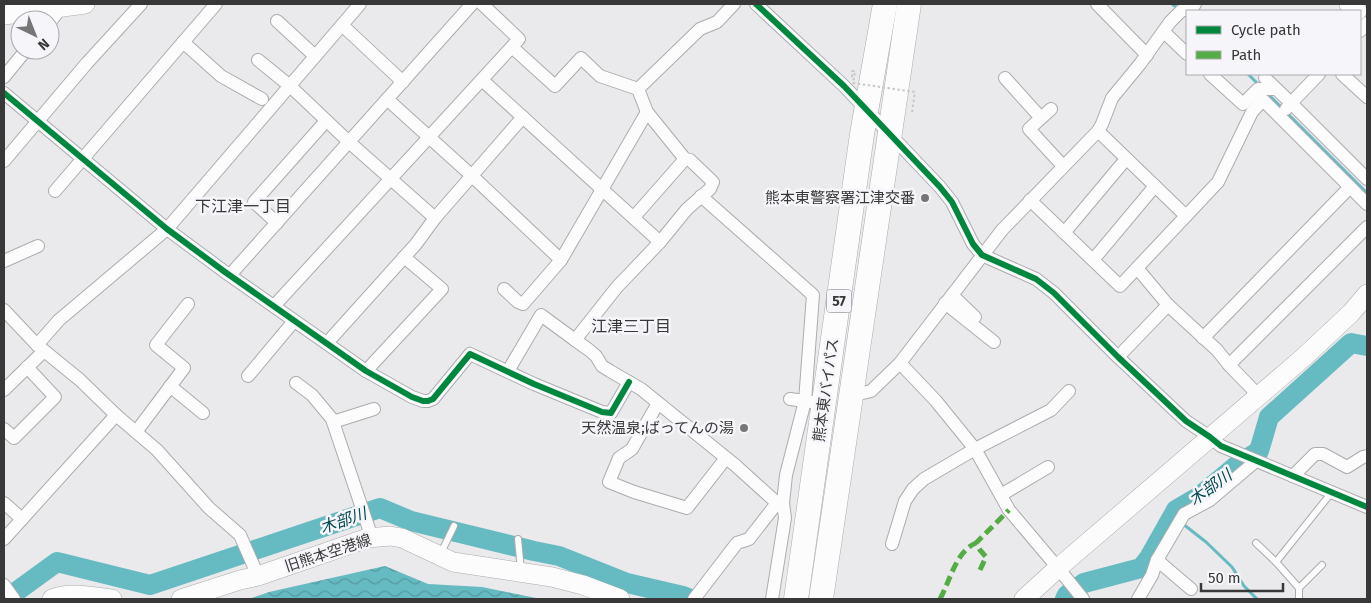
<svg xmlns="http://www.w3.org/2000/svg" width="1371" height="603" viewBox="0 0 1371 603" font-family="'Fira Sans','Noto Sans JP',sans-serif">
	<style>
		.water { fill: url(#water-waves) }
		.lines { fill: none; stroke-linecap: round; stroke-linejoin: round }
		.stream { stroke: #66bbc2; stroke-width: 3 }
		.river { stroke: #66bbc2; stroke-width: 20 }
		.lane-casing { stroke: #acabad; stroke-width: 8 }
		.street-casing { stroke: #acabad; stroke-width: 14 }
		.secondary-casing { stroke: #acabad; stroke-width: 20 }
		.highway-casing { stroke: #acabad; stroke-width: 25 }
		.path { stroke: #c8c8c9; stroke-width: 2; stroke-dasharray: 2.5 2.5; stroke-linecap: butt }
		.lane { stroke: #fcfcfc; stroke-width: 6 }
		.street { stroke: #fcfcfc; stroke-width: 12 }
		.secondary { stroke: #fcfcfc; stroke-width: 19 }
		.highway { stroke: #fcfcfc; stroke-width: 24 }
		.path-bridge { stroke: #c8c8c9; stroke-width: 2; stroke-dasharray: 2.5 2.5; stroke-linecap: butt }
		.quiet { stroke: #55ac46; stroke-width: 5; stroke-dasharray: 10 5; stroke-linecap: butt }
		.cycleway-casing { stroke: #f6f5fa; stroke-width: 9 }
		.cycleway { stroke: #00873e; stroke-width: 6 }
		.poi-dot { fill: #767677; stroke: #f6f5fa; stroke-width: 2 }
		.labels { text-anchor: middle; stroke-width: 5; stroke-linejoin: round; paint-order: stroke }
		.shield { fill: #f6f5fa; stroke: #717173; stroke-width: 1 }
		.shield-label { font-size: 14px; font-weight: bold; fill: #383839 }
		.poi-label { font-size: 15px; fill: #383839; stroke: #f6f5fa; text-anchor: end }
		.street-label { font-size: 15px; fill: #383839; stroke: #f6f5fa }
		.neighbourhood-label { font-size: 16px; fill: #383839; stroke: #f6f5fa }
		.water-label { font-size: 16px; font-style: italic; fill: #00494f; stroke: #f6f5fa }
	</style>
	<defs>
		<pattern id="water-waves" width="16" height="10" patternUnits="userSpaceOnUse" patternTransform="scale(1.25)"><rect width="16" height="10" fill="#66bbc2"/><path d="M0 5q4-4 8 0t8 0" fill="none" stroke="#55999f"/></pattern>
	</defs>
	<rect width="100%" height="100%" fill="#eae9eb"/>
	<polygon class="water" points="385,566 428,584 482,587 541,599 249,599 269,592"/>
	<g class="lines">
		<g class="stream">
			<polyline points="1172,4 1179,9"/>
			<polyline points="1248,74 1259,85"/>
			<polyline points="1267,93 1367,193"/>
			<polyline points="1183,524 1206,542 1232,567 1244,586 1257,599"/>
		</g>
		<g class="river">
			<polyline points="6,599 57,562 150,585 380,508 411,521 534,551 559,556 627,583 683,596 690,599"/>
			<polyline points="1065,599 1067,595 1084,583 1141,568 1149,558 1176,510 1200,496 1236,466 1259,451 1269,417 1351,343 1367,346"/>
		</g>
		<defs>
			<g id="lane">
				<polyline points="518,539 521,570"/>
				<polyline points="1256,543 1276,562 1332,492"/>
				<polyline points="440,555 454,526"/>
				<polyline points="1276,562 1299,588"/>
				<polyline points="1299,599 1299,588 1322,565"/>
			</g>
			<g id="street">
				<polyline points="734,4 717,22 700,29 638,89 647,112 685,159 690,160 713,182 710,189 687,209 660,242 617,287 575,340 589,350 596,356 602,366 610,371 641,389 735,465 777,503 783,503"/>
				<polyline points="756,4 844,86 940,187 952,202 973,244 982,255 1036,279 1054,293 1118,357 1186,421 1210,437 1221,446 1367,507"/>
				<polyline points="1097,4 1147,55"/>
				<polyline points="277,21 315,56"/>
				<polyline points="50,22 64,4"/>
				<polyline points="342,25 403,82"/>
				<polyline points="1360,31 1367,23"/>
				<polyline points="1164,32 1187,54"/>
				<polyline points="183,42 221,76 262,99"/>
				<polyline points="512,47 555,86 581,58 600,76 638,89"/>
				<polyline points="258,60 290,86 349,142 435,218"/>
				<polyline points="1210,74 1243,104 1258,89 1276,89"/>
				<polyline points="1319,74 1291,103 1367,179"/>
				<polyline points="1342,74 1367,97"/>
				<polyline points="4,77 26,50"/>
				<polyline points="1005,78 1041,118"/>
				<polyline points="1265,78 1291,103 1286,109"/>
				<polyline points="482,80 660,242"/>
				<polyline points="4,93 167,229 225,272 366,371 412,397 423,401 428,401 433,399 470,354 534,384 602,412 611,413 629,382"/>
				<polyline points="387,99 471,175 561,260 647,112"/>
				<polyline points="1051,109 1029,129 1063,166"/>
				<polyline points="1098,131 1186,216"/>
				<polyline points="4,161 87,63 141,4"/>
				<polyline points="55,191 216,4"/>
				<polyline points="701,196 813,295 805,401 786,475 783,503 785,518 772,599"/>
				<polyline points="1030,200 1120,286 1218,182 1252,112 1263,100 1367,204"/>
				<polyline points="634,217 685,159"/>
				<polyline points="277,223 254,202 326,121"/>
				<polyline points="1064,233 1126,159"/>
				<polyline points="1093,260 1155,186"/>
				<polyline points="4,261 38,246"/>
				<polyline points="1137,268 1168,305 1217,350 1229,365 1259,396"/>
				<polyline points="230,275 472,4"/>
				<polyline points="504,289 518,302 523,304 561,260"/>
				<polyline points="952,295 975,317"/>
				<polyline points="945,303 994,342"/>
				<polyline points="274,306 519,39 482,4"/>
				<polyline points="4,310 37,345 80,380 116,415 157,450 209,508 240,535 258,576"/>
				<polyline points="1203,338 1350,187"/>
				<polyline points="327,343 416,244 435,218 523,117"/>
				<polyline points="37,345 59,320 167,229 360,4"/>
				<polyline points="1118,357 1168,305"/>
				<polyline points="900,363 936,401 975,449 1009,510 1058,568 1083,599"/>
				<polyline points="1229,365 1367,227"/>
				<polyline points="366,371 442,289 404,257"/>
				<polyline points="508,371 541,315 575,340"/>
				<polyline points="248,376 294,321"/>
				<polyline points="296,383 312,395 332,419 372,538"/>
				<polyline points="170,386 203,413"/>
				<polyline points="4,390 44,351"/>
				<polyline points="850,396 871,391 900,363 1002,230 1098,131 1102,124 1112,98 1140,64 1170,22 1181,11 1193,7 1195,4"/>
				<polyline points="790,399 812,402"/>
				<polyline points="658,403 632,449 619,458 609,482 634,492 687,508 726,458"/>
				<polyline points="333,422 374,409"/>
				<polyline points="4,429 14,438 55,397 27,367"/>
				<polyline points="136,432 184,368 156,345 188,304"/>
				<polyline points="1293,476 1315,454 1323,454 1347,467 1363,457 1367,456"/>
				<polyline points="1001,495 1048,467"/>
				<polyline points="4,503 22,519"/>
				<polyline points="4,539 116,415"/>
				<polyline points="892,544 905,501 913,489 924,479 975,449 1051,410 1069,391"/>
				<polyline points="1157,560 1191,589"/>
				<polyline points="4,585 14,599"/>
				<polyline points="694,599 737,543 749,539 777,503"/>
				<polyline points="1138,599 1152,575 1157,560 1184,514 1210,500 1256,461"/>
			</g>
			<g id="secondary">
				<polyline points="1349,4 1357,11"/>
				<polyline points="4,15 85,4"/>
				<path d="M 52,599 C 70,591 93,597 112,599"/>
				<polyline points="181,599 240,580 258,576 368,538 390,536 402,538 453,562 552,577 583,585 620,599"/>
				<polyline points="1024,599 1058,568 1304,357 1351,313 1367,294"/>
			</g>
			<g id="highway">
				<polyline points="796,599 862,134 885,4"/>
				<polyline points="821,599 909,4"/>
			</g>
		</defs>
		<use href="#lane" class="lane-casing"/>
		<use href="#street" class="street-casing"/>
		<use href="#secondary" class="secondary-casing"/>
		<use href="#highway" class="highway-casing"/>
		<g class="path">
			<polyline points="852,77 852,71"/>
			<polyline points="912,112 915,92"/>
		</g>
		<use href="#lane" class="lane"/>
		<use href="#street" class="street"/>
		<use href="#secondary" class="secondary"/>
		<use href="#highway" class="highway"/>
		<polyline class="path-bridge" points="852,71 855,71 853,83 915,92"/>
		<g class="quiet">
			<polyline points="980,570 986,557 980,550 976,543 1009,510"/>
			<path d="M 940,599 C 950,581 956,551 976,543"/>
		</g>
		<defs>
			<g id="cycleway">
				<polyline points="756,4 844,86 940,187 952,202 973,244 982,255 1036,279 1054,293 1118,357 1186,421 1210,437 1221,446 1367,507"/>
				<polyline points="4,93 167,229 225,272 366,371 412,397 423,401 428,401 433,399 470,354 534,384 602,412 611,413 629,382"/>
			</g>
		</defs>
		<use href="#cycleway" class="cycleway-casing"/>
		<use href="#cycleway" class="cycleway"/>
	</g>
	<g class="poi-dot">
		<circle cx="925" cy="198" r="5"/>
		<circle cx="744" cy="428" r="5"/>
	</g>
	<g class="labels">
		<rect class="shield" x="826.5" y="289.5" width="25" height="23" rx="4"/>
		<g class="shield-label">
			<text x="839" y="306">57</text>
		</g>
		<g class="poi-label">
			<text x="915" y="203">熊本東警察署江津交番</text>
			<text x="734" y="433">天然温泉;ばってんの湯</text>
		</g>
		<g class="street-label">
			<text transform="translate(826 390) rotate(-82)" y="5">熊本東バイパス</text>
			<text transform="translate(328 553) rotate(-18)" y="5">旧熊本空港線</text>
		</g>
		<g class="neighbourhood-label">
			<text x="243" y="212">下江津一丁目</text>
			<text x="631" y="332">江津三丁目</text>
		</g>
		<g class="water-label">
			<text transform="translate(1210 487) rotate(-36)" y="6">木部川</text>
			<text transform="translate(343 520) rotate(-19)" y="6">木部川</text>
		</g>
	</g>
	<rect width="1371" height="603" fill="none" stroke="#383839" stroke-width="10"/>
	<rect x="1186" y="10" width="175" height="65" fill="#f6f5fa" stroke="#aaa9ad"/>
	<rect x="1196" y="26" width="25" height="8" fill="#00873e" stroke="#aaa9ad"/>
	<text x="1231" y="35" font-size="15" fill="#383839">Cycle path</text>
	<rect x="1196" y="51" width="25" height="8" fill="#55ac46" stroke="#aaa9ad"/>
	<text x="1231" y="60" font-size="15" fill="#383839">Path</text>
	<g transform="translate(35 35) rotate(137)"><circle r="24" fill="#f6f5fa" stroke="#aaa9ad"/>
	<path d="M0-4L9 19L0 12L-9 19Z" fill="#767677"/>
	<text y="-8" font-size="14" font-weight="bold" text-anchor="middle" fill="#383839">N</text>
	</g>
	<path d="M1201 583v8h82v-8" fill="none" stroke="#383839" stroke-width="2.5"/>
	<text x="1208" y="583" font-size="15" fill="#383839" stroke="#f6f5fa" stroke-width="4" paint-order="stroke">50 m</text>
</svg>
